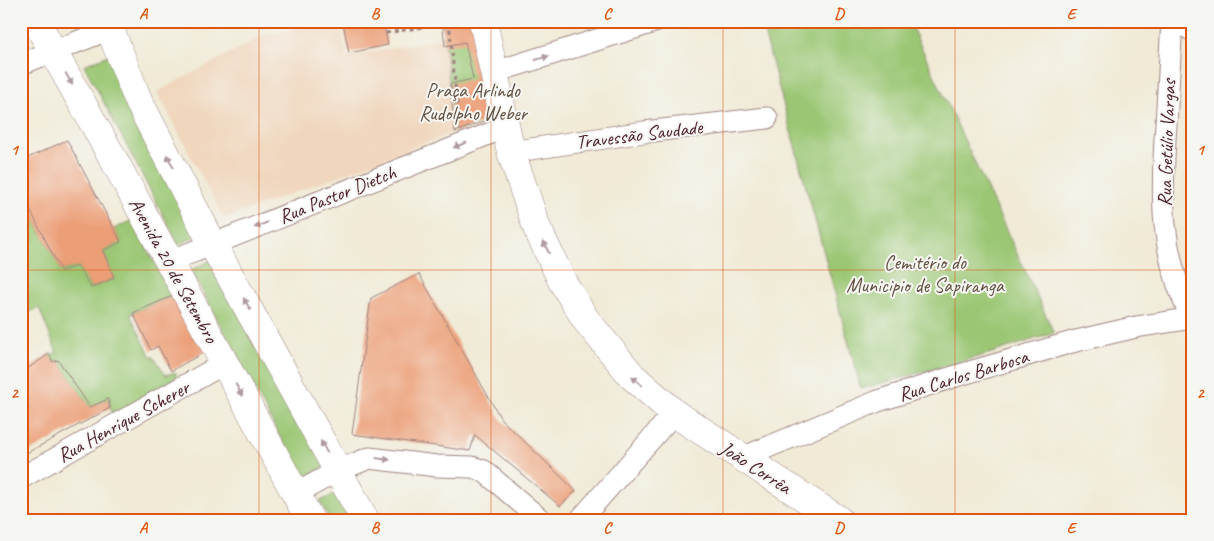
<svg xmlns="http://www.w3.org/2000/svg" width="1214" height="541" viewBox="0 0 1214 541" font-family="Caveat,sans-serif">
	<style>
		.built { fill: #f0d6bc }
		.green { fill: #9bc774; stroke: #727350 }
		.building { fill: #ec9f77 }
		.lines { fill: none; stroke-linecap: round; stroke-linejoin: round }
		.minor-casing { stroke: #9d8480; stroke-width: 23 }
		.major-casing { stroke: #9d8480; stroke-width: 29 }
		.path { stroke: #9d8480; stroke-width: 3; stroke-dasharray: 4 4; stroke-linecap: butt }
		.minor { stroke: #fff; stroke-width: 21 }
		.major { stroke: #fff; stroke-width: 28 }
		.oneway { fill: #ae9aa0 }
		.grid { fill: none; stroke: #e0560e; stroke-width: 1; stroke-opacity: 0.55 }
		.labels { text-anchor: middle; stroke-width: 4; stroke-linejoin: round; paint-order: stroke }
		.park-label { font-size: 20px; fill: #625141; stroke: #f6f6f2 }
		.street-label { font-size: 20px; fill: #4a1f2b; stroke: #f6f6f2 }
		.neatline { fill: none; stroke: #e0560e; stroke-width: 2 }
		.grid-label { font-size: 16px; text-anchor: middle; font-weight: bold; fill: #e0560e }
	</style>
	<rect width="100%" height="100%" fill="#f6f6f2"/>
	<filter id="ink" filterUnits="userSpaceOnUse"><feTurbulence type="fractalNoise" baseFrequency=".02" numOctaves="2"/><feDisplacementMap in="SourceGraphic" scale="10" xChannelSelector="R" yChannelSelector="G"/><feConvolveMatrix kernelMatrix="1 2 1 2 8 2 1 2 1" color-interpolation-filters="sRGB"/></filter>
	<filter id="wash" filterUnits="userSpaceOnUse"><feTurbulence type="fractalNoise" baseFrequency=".0096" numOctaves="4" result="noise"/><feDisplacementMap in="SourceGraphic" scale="20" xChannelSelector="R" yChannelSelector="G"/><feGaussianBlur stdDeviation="1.12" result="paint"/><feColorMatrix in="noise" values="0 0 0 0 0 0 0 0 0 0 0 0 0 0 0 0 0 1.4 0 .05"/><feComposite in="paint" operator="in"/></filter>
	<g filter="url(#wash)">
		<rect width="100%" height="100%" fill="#f0ead6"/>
		<polygon class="built" points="339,21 347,57 444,38 455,132 224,219 157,92 264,35"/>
		<g class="green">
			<polygon points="442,21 477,21 499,116 455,132"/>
			<polygon points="783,21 909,21 1054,333 988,354 861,389 763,29"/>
			<polygon points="114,53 202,233 179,245 84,65"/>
			<polygon points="21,192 61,271 78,266 91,288 114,278 103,251 121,242 114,229 132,220 172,296 130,314 151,357 153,356 166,375 175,372 177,376 116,426 108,399 90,407 58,360 53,362 49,354 57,353 39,308 21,316"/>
			<polygon points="215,258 330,464 302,478 191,270"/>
			<polygon points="341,492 356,520 330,520 320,501"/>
		</g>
		<g id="blocks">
			<g class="building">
				<polygon points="352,21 383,21 388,45 349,53 343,23"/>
				<polygon points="442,21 477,21 499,116 455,132 450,84 473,79 465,42 445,46"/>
				<polygon points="67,140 121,242 103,251 114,278 91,288 78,266 61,271 21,192 21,161"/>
				<polygon points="419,274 501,419 576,491 560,506 475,435 470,451 352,434 371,298"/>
				<polygon points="177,294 208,350 171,371 158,346 151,350 133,313"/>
				<polygon points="49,354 53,362 58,360 90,407 108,399 110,408 21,456 21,373"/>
			</g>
		</g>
	</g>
	<g filter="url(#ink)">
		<use href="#blocks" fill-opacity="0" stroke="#9d8480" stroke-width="1"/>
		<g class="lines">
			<defs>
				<g id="minor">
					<path d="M 1172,21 C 1170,55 1168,90 1166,124 C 1161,194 1159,255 1193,320"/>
					<polyline points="1176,21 1193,31"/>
					<polyline points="21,64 110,29"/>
					<polyline points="495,72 657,21"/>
					<polyline points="511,152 644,132 767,118"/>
					<polyline points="168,261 196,251 506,127"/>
					<polyline points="742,458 878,401 956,376 1072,342 1136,327 1193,318"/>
					<polyline points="21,478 225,363"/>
					<polyline points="296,494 337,471 369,458 437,466 472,467 484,471 541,520"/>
					<polyline points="580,520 674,413"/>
				</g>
				<g id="major">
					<polyline points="36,21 110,153 310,520"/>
					<polyline points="113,21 110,29 138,100 213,245 365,520"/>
					<polyline points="483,21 511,152 537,228 562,281 586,320 632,376 674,413 839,520"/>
				</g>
			</defs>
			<use href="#minor" class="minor-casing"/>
			<use href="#major" class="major-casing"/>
			<g class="path">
				<polyline points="449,21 459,125"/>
				<polyline points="386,33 449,23"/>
				<polyline points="459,121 482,113"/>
			</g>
			<use href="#minor" class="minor"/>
			<use href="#major" class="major"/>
		</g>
		<defs><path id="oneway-solid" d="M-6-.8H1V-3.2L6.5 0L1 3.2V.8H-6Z" transform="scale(1.25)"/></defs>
		<g class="oneway">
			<use href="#oneway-solid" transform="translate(542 58) rotate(-17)"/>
			<use href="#oneway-solid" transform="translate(69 79) rotate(61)"/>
			<use href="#oneway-solid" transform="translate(460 145) rotate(159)"/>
			<use href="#oneway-solid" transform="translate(170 161) rotate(-117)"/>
			<use href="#oneway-solid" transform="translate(261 225) rotate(158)"/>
			<use href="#oneway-solid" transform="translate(546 247) rotate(-116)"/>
			<use href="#oneway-solid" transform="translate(247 304) rotate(-120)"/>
			<use href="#oneway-solid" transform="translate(637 381) rotate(-138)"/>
			<use href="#oneway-solid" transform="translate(239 390) rotate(61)"/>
			<use href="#oneway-solid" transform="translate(324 447) rotate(-118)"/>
			<use href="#oneway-solid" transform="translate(383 459) rotate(7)"/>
		</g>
	</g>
	<path class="grid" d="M 259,21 L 259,520M 491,21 L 491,520M 723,21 L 723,520M 955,21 L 955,520M 21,270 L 1193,270"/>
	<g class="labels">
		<g class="park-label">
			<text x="473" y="97">Praça Arlindo<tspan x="473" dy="23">Rudolpho Weber</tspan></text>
			<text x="925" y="269">Cemitério do<tspan x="925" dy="23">Municipio de Sapiranga</tspan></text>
		</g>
		<g class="street-label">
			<text transform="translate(639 134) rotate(-7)" y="7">Travessão Saudade</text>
			<text transform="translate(1166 143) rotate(-88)" y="7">Rua Getúlio Vargas</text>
			<text transform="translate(337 194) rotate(-22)" y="7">Rua Pastor Dietch</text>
			<text transform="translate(174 270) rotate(61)" y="7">Avenida 20 de Setembro</text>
			<text transform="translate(963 375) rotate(-17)" y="7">Rua Carlos Barbosa</text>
			<text transform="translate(123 421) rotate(-29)" y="7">Rua Henrique Scherer</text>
			<text transform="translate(756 467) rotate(33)" y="7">João Corrêa</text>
		</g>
	</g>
	<rect width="1214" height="541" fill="none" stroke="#f6f6f2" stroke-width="55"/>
	<rect x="28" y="28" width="1158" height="486" class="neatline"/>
	<g class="grid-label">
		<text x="143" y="19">A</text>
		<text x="375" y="19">B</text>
		<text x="607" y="19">C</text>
		<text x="839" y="19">D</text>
		<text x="1071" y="19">E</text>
		<text x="14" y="155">1</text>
		<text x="1200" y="155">1</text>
		<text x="14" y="398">2</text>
		<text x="1200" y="398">2</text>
		<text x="143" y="533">A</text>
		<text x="375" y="533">B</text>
		<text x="607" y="533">C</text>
		<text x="839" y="533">D</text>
		<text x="1071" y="533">E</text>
	</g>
</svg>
